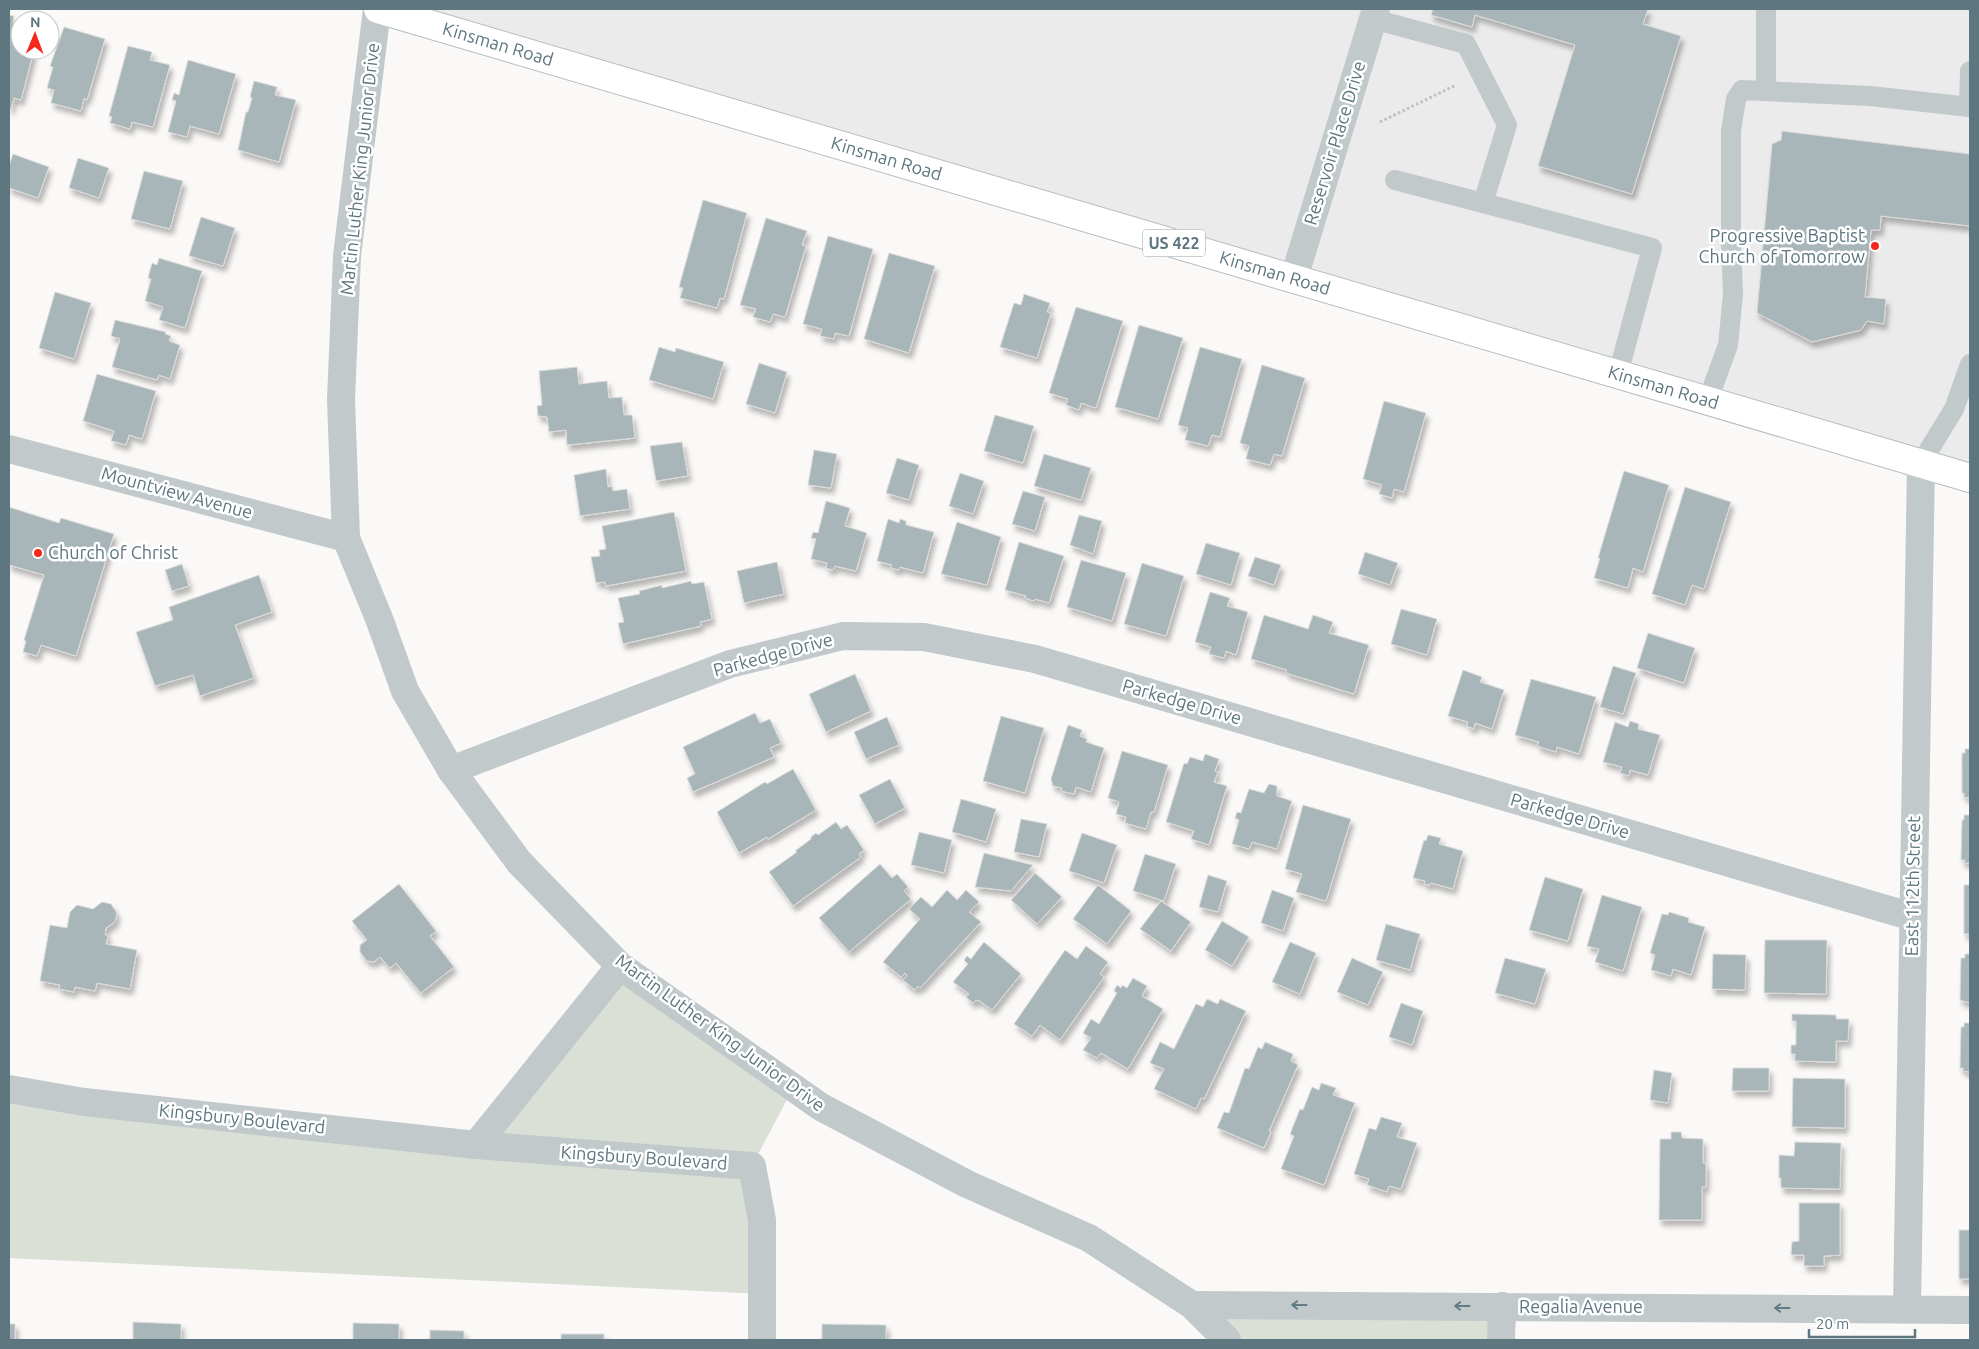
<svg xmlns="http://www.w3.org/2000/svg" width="1979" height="1349" viewBox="0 0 1979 1349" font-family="Ubuntu,sans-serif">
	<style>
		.built { fill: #eaebea }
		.green { fill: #dbe0d6 }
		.building { fill: #a8b6ba; stroke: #dcdbd9; filter: url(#shadow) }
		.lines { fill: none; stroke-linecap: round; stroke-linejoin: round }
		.primary-casing { stroke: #b5bdc0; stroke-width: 30 }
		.path { stroke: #bcc1c3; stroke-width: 3; stroke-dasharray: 2.5 2.5; stroke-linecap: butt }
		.service { stroke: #c2c9cb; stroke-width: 20 }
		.minor { stroke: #c2c9cb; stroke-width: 28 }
		.tertiary { stroke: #c2c9cb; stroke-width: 28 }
		.primary { stroke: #fff; stroke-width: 28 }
		.oneway { stroke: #627a83 }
		.poi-dot { fill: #f6281b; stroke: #fff; stroke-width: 2 }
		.labels { text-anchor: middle; stroke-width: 5; stroke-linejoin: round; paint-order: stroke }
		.shield { fill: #fff; stroke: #8e9fa5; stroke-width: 1 }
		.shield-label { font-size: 16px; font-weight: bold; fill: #5d767f }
		.street-label { font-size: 18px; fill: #5d767f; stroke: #fff }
		.poi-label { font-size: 18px; fill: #5d767f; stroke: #fff; text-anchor: end }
	</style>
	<defs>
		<filter id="shadow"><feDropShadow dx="3" dy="5.5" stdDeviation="2.5" flood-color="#0004"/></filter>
	</defs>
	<rect width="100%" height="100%" fill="#faf9f7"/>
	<polygon class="built" points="378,9 1970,9 1970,478"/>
	<g class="green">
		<polygon points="620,966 793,1088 752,1166 762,1294 9,1258 9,1089 476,1145"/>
		<polygon points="1192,1305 1502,1306 1501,1340 1227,1340"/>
	</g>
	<g class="building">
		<polygon points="1433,9 1648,9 1643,24 1681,36 1632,194 1538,166 1575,45 1475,15 1472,27 1431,15"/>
		<polygon points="9,15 14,16 13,23 20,25 20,50 34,50 21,100 14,98 11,109 9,109"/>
		<polygon points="64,27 105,39 87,100 84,98 81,111 51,103 54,90 47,88 53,67 50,66"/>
		<polygon points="128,46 152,52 150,60 170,65 153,127 132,122 130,129 110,123 112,117 109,116"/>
		<polygon points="188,60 236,74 219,134 190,126 187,137 168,132 176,101 172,100 174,93 179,95"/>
		<polygon points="254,81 277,87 275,95 296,100 279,162 238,150 246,112 248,112 252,98 250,97"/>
		<polygon points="1782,131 1970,154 1970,226 1881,216 1880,230 1871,230 1865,297 1886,299 1884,324 1867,321 1861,330 1812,342 1757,313 1772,144 1781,140"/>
		<polygon points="13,154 49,167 38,198 9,188 9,166"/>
		<polygon points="78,158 109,168 99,198 69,188"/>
		<polygon points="144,171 183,181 170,229 131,219"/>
		<polygon points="703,200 747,213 724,299 720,298 717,308 680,298 683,288 679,287"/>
		<polygon points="201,217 235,228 223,266 189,256"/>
		<polygon points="766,218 807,231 802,245 806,246 785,317 773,314 770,322 753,317 756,309 740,305"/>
		<polygon points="828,236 873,249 849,336 835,333 834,339 820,336 822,329 803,324"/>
		<polygon points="889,253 935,266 909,353 864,339"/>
		<polygon points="159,258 202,271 185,328 159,320 163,307 145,301 151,279 148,278 152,263 157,265"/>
		<polygon points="55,292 91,303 74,359 39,348"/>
		<polygon points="1024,294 1050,303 1047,312 1051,313 1037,358 1000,347 1014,303 1021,305"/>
		<polygon points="1076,307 1123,321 1096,408 1081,403 1079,410 1066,405 1068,399 1049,393"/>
		<polygon points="115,320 166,332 165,334 171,336 169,341 180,345 170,379 159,375 157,380 112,367 120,339 111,336"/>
		<polygon points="1139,325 1183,338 1158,419 1115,407"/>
		<polygon points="659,347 675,352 676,348 724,362 713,399 649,380"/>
		<polygon points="1200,347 1242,359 1220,437 1212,435 1208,446 1185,440 1188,428 1178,425"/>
		<polygon points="759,363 787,372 775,413 746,404"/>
		<polygon points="1262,365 1305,378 1282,456 1274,454 1270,465 1246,459 1249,446 1240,443"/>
		<polygon points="577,367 579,384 607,381 609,398 622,397 624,415 632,415 635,438 567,445 566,430 549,432 547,417 538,416 537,406 542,405 539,371"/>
		<polygon points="97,374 156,391 142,439 129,435 126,445 111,441 114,431 83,421"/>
		<polygon points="1384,401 1426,413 1404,492 1394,489 1392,498 1379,494 1382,485 1363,479"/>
		<polygon points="995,415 1034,426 1023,463 984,451"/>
		<polygon points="682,442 688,476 656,481 650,446"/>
		<polygon points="814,450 837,454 831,488 808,485"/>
		<polygon points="1044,454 1091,468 1081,500 1034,486"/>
		<polygon points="897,458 919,465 909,500 886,493"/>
		<polygon points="606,469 608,487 612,486 613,491 627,489 630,509 580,516 574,475"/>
		<polygon points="1624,471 1669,485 1643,572 1633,568 1628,588 1594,578 1600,558 1598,558"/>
		<polygon points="960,473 984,481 973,514 949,506"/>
		<polygon points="1685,487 1731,502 1704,589 1692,585 1685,605 1652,594"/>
		<polygon points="1023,491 1045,497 1035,531 1012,524"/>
		<polygon points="826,501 850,508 845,526 867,533 856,571 835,566 833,570 826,568 827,563 811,559 816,539 811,538 813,532 818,533"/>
		<polygon points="9,507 59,523 61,518 114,534 76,656 41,645 37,656 23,652 26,641 24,640 44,575 9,565"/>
		<polygon points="674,512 686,571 606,586 605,582 596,583 591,557 600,556 599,550 606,549 602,526"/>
		<polygon points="1079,515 1102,521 1093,554 1070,545"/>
		<polygon points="888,519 899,523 900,519 906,521 906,525 934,532 923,573 900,567 899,570 891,568 892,565 877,561"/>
		<polygon points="957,522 1001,537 987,585 941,574"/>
		<polygon points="1019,542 1064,556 1049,603 1035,599 1034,601 1025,598 1026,596 1005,590"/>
		<polygon points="1206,543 1240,553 1231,585 1196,574"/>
		<polygon points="1365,552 1398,563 1390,585 1358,574"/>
		<polygon points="1255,557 1281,565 1274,585 1248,576"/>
		<polygon points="1081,560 1126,573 1112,621 1067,607"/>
		<polygon points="777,562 784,594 744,603 737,571"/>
		<polygon points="1142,563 1184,576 1166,636 1124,624"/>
		<polygon points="182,564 189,586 172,591 165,570"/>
		<polygon points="259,575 272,612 235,625 254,678 200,696 193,675 155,686 136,632 173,620 169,607"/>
		<polygon points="691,581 692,584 704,582 712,619 700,622 701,626 623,644 618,623 624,622 618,598 640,594 639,591 662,585 662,588"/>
		<polygon points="1210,592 1230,598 1227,606 1248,612 1236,655 1226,651 1224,658 1209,654 1211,647 1195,642"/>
		<polygon points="1401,609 1437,619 1427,655 1391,644"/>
		<polygon points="1264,615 1308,629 1313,615 1333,622 1329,633 1369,645 1354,694 1286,673 1287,670 1251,659"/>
		<polygon points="1648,633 1695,648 1684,683 1637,668"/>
		<polygon points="1613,666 1636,673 1623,714 1600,707"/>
		<polygon points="1463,670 1482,677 1480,682 1504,690 1492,729 1475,723 1474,729 1467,726 1468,722 1448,716"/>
		<polygon points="855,674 871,711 826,732 809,694"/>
		<polygon points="1531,679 1596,697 1579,754 1557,747 1556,752 1537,746 1539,742 1515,735"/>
		<polygon points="755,713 760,723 770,719 781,743 770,748 774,757 693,792 687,778 695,774 683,747"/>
		<polygon points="1001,716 1044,728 1025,793 983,781"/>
		<polygon points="887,717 899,745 866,759 854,732"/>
		<polygon points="1630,721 1639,724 1638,729 1660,735 1648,775 1630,770 1629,776 1620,773 1622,767 1603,762 1615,722 1628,727"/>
		<polygon points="1068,725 1082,730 1080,736 1087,739 1086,742 1104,748 1091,792 1076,787 1074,794 1061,791 1062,788 1053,786 1051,779"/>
		<polygon points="1965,749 1970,749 1970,798 1964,797 1964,793 1962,793 1962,753 1965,753"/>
		<polygon points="1122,751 1168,765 1154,812 1151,812 1146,829 1125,823 1126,817 1116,814 1119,802 1108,798"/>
		<polygon points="1205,754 1219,759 1215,771 1218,772 1214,782 1227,786 1209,845 1191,839 1194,831 1166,822 1184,763 1187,764 1190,757 1203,761"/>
		<polygon points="793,769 816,810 768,839 767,837 739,853 717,812 765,782 767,784"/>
		<polygon points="890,779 905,808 875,824 859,795"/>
		<polygon points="1269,784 1277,786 1277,796 1292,801 1277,849 1252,842 1249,849 1232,844 1239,820 1235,818 1237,812 1241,813 1249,789 1264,793"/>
		<polygon points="961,799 996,809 986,842 952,832"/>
		<polygon points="1303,805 1351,819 1326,901 1296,892 1302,874 1285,869"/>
		<polygon points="1964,815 1970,815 1970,863 1964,863 1965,860 1961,860 1962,820 1964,820"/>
		<polygon points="1021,819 1047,824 1039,857 1014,852"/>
		<polygon points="836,822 841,829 847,825 864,850 859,854 861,857 793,906 769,872 797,852 795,851 811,839 811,837 816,833 818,835"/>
		<polygon points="919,832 952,840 944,873 911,865"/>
		<polygon points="1082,833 1117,845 1104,883 1069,871"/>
		<polygon points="1428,835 1441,838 1439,844 1463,851 1453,889 1431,883 1430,885 1424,884 1425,881 1413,878 1424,840 1426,841"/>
		<polygon points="984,853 1033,865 1011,891 975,887"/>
		<polygon points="1145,854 1176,864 1164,901 1133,891"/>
		<polygon points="880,864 892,878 897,874 908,887 904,891 911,899 849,952 819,918"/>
		<polygon points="1035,873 1062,897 1037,924 1011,900"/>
		<polygon points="1208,875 1227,881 1218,912 1199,907"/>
		<polygon points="1545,877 1583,889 1568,941 1529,930"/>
		<polygon points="399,884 436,931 430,936 454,967 421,993 396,963 390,968 380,957 374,962 367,961 360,952 360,945 367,940 352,921"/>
		<polygon points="1098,885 1131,911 1107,944 1073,919"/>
		<rect x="1964" y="885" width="6" height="49"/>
		<polygon points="947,890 957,900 966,890 979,902 969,912 981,922 920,988 918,986 915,990 903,980 907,976 905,973 901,977 883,962 920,919 909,909 921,897 932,907"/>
		<polygon points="1272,890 1294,898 1283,931 1261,923"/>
		<polygon points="1602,895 1642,907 1623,971 1595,962 1599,949 1587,946"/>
		<polygon points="1161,901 1191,922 1171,951 1140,929"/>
		<polygon points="102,902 111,904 117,913 115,922 106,928 105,935 108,935 106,944 137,950 130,989 97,983 95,991 75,987 74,992 59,989 60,985 40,981 50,925 67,928 70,912 77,905 93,909"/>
		<polygon points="1669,912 1689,918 1688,922 1705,927 1691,975 1673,969 1671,976 1651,970 1655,955 1650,953 1662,914 1668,915"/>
		<polygon points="1222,921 1249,937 1232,966 1205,950"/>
		<polygon points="1386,924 1420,934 1410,970 1376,960"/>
		<polygon points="1765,940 1827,940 1826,994 1764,993"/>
		<polygon points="984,942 1021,974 992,1010 980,1001 976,1000 973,1003 966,997 969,994 953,982 968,964 964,960 967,956 971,959"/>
		<polygon points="1290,942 1316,953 1300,994 1272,982"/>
		<polygon points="1086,946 1108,962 1100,974 1104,977 1060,1040 1040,1025 1032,1036 1014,1024 1065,950 1077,959"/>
		<polygon points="1713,954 1746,955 1745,990 1712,989"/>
		<polygon points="1965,954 1970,954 1970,1003 1960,1000 1961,958 1965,958"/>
		<polygon points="1352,958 1383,972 1368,1005 1337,992"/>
		<polygon points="1505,958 1546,969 1535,1004 1495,993"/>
		<polygon points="1133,978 1147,986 1142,996 1163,1009 1128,1069 1101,1053 1097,1058 1083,1050 1091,1038 1083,1033 1091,1019 1099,1024 1117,993 1114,991 1117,985 1121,988 1122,985 1127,988"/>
		<polygon points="1207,999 1218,1004 1220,999 1246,1011 1204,1099 1201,1098 1196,1109 1154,1089 1164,1069 1150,1063 1160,1042 1174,1049 1196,1004 1203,1007"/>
		<polygon points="1401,1003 1423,1011 1412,1045 1389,1037"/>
		<polygon points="1792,1014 1836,1015 1836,1019 1849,1019 1848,1041 1836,1041 1836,1062 1795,1061 1795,1054 1791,1054 1791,1045 1796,1045 1796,1021 1792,1021"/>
		<polygon points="1964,1023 1970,1023 1970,1072 1963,1071 1963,1068 1960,1068 1961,1027 1964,1027"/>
		<polygon points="1265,1042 1293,1054 1291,1061 1298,1065 1269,1131 1271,1132 1264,1148 1217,1128 1224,1112 1229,1113 1245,1068 1249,1069 1258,1047 1262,1049"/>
		<polygon points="1733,1068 1769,1068 1769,1091 1732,1091"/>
		<polygon points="1654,1070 1672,1073 1668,1103 1650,1100"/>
		<polygon points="1793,1078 1845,1079 1845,1128 1792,1127"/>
		<polygon points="1321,1083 1336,1088 1333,1095 1355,1103 1324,1185 1281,1169 1294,1136 1290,1134 1300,1109 1303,1110 1312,1087 1319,1090"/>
		<polygon points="1381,1117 1402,1123 1397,1137 1417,1143 1401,1189 1389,1186 1387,1192 1367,1185 1369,1179 1354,1174 1369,1128 1376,1130"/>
		<polygon points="1671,1132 1681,1132 1682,1138 1703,1139 1703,1163 1706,1164 1706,1187 1702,1187 1702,1220 1659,1220 1660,1139 1671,1139"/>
		<polygon points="1795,1142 1841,1143 1840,1189 1781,1188 1781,1178 1779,1178 1779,1155 1794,1156"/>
		<polygon points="1799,1203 1840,1203 1840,1255 1824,1256 1824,1266 1804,1266 1804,1255 1791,1255 1792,1242 1799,1241"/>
		<rect x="1959" y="1230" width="11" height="49"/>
		<polygon points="133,1322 181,1324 181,1340 133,1340"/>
		<polygon points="353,1323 399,1324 399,1340 353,1340"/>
		<rect x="9" y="1324" width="6" height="16"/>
		<polygon points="822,1324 886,1325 886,1340 822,1340"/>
		<polygon points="430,1330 464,1331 464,1340 430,1340"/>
		<rect x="561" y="1334" width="43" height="6"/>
	</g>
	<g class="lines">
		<defs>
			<g id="primary">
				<path id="s1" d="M 378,9 L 1970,478"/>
			</g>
		</defs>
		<use href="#primary" class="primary-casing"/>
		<polyline class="path" points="1380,122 1456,85"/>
		<g class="service">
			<polyline points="1766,9 1766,91"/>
			<polyline points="1373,19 1466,44 1507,125 1483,203 1652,248 1618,374"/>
			<polyline points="1969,107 1970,71"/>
			<polyline points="1395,180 1483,203"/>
			<polyline points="1708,400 1728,345 1733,294 1731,242 1731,131 1736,99 1742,90 1870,96 1970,107"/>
			<polyline points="1921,463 1954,409 1970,364"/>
		</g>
		<g class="minor">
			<polyline points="1294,278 1376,9"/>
			<polyline points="9,449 346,538"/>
			<polyline points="451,770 730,664 843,636 924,637 1035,659 1913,917"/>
			<polyline points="9,1089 84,1102 476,1145 752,1166 762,1220 762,1340"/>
			<polyline points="476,1145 620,966"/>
			<polyline points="1192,1305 1970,1310"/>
			<polyline points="1907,1308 1921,463"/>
			<polyline points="1501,1340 1502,1306"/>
		</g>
		<polyline class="tertiary" points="377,9 347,256 341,399 346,538 380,621 405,691 451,770 519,862 620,966 821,1107 967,1184 1089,1238 1192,1305 1227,1340"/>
		<use href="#primary" class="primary"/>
	</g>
	<defs><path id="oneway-shaft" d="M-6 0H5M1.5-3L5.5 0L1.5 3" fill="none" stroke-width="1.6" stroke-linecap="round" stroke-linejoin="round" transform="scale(1.25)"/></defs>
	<g class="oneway">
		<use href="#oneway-shaft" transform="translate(1299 1305) rotate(-180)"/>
		<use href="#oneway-shaft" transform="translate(1462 1306) rotate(-180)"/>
		<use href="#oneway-shaft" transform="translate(1782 1308) rotate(-180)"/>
	</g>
	<g class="poi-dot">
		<circle cx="1875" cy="246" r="5"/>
		<circle cx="38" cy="553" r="5"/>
	</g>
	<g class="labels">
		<rect class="shield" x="1143" y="229.5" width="62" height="27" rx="4"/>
		<g class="shield-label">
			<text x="1174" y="249">US 422</text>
		</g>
		<g class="street-label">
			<text dy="6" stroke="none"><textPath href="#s1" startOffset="125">Kinsman Road</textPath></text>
			<text transform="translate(1335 143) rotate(-73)" y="6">Reservoir Place Drive</text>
			<text dy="6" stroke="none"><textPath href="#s1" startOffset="530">Kinsman Road</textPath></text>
			<text transform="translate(360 169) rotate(-84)" y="6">Martin Luther King Junior Drive</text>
			<text dy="6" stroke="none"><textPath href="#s1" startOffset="935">Kinsman Road</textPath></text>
			<text dy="6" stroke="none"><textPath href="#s1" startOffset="1340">Kinsman Road</textPath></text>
			<text transform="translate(177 493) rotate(15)" y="6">Mountview Avenue</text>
			<text transform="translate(773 655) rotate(-15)" y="6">Parkedge Drive</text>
			<text transform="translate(1182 702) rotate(16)" y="6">Parkedge Drive</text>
			<text transform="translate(1570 816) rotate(16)" y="6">Parkedge Drive</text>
			<text transform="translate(1913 886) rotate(-89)" y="6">East 112th Street</text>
			<text transform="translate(720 1033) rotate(36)" y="6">Martin Luther King Junior Drive</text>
			<text transform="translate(242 1119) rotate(6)" y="6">Kingsbury Boulevard</text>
			<text transform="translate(644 1158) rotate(4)" y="6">Kingsbury Boulevard</text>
			<text x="1581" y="1313">Regalia Avenue</text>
		</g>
		<g class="poi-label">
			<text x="1865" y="242">Progressive Baptist<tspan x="1865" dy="21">Church of Tomorrow</tspan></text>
			<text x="48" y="559" text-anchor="start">Church of Christ</text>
		</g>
	</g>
	<rect width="1979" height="1349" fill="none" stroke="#5d767f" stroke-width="20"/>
	<g transform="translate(35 35) rotate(1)"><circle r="24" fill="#ffffff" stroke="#bec8cc"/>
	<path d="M0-4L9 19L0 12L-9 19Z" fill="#f6281b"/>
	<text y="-8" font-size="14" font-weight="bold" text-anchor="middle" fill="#5d767f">N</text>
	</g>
	<path d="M1809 1329v8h106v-8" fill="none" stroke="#5d767f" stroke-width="2.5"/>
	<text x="1816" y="1329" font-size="15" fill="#5d767f" stroke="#ffffff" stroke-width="4" paint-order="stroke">20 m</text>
</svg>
